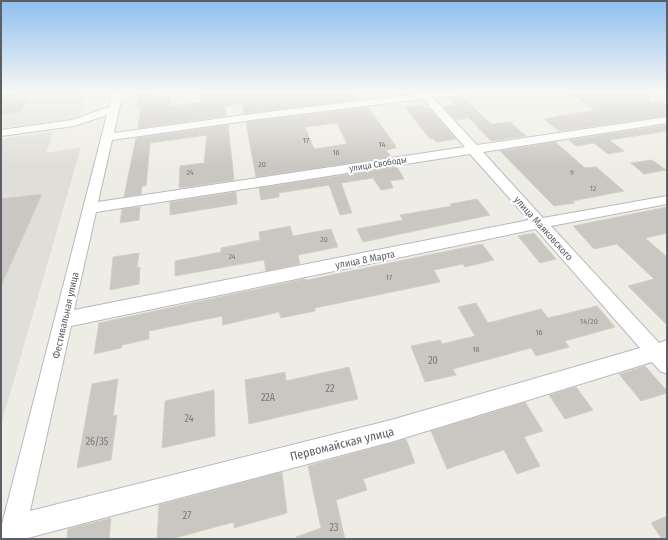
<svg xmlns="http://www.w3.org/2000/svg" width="668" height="540" viewBox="0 0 668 540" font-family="'Fira Sans Condensed',sans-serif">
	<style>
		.industrial { fill: #e0ded9 }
		.building { fill: #cac7c2; stroke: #d3cfc3; fill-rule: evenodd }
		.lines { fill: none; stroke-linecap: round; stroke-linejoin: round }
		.minor-casing { stroke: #b7b9be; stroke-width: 2 }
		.minor { fill: #fff; fill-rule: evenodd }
		.labels { text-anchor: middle; stroke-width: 4; stroke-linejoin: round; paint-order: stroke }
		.number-label { font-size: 8px; fill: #78797c }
		.far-street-label { font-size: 9px; fill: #5c5f64; stroke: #fff }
		.street-label { font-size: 10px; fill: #5c5f64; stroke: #fff }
		.near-number-label { font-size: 10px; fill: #78797c }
		.near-street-label { font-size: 12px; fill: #5c5f64; stroke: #fff }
	</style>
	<rect width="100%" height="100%" fill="#eeede5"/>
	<g class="industrial">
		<polygon points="1,91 87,91 78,118 1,128"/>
		<polygon points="53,132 46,153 81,147 1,425 1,139"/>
	</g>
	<g class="building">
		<polygon points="1,91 17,91 12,99 28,97 20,112 3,114 1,117"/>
		<polygon points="140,91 155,91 154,98 170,96 170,106 201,102 201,95 243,91 270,91 271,95 310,91 352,91 358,100 244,114 242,103 225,106 226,116 138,128 141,106 137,107"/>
		<polygon points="568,91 649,91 650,103 662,102 667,105 667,116 559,131 544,119 595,110"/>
		<polygon points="462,96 491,124 510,122 526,136 491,141 469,118 456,120 443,107 456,105 450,98"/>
		<polygon points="422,105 425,109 429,108 456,139 436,142 434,139 430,139 405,107"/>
		<path d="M 368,107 L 395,145 L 396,148 L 386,150 L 391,157 L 256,177 L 246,122 ZM 337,123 L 347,144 L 314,149 L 305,127 Z"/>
		<polygon points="228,125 234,180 179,188 180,166 204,163 207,135 150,143 146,186 142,186 141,194 124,197 136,138"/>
		<polygon points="667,125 667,131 609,140 624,151 608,154 594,143 576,146 569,140"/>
		<polygon points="555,142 585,168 596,167 624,191 572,201 575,203 554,206 500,151"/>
		<polygon points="652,160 666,170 644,174 631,163"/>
		<polygon points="397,167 404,179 390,181 393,188 381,190 373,178 341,183 352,213 340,215 329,185 279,193 279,197 261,200 259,188"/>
		<polygon points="236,192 237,204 170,215 170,202"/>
		<polygon points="42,194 1,286 1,199"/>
		<polygon points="477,199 490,215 363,242 357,229 403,220 400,215 452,206 450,204"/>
		<polygon points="140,207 139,220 120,223 122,209"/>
		<polygon points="667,207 667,233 645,238 667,257 667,325 628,286 654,279 617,244 594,249 573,226"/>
		<polygon points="290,226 293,236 331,229 338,247 298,255 300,264 266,271 264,260 175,276 175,261 221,252 221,248 260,240 259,232"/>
		<polygon points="534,233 556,259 540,263 518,236"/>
		<polygon points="482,244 494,260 465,267 463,264 434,270 440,282 315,308 315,311 281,318 279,312 223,325 222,316 149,331 149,339 122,345 121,348 94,354 99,323 304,279 307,280"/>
		<polygon points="139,253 137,268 140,267 139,284 110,290 113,257"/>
		<polygon points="476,303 488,323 541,309 548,318 597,306 615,327 565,341 569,347 536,356 531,348 453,369 456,375 425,382 411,346 440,340 442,344 475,336 458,307"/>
		<polygon points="645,366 667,391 667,393 641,401 619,374"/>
		<polygon points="349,367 358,399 249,424 245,380 285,372 286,381"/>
		<polygon points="118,379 113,416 117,415 111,460 77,468 92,384"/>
		<polygon points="576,387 593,410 565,419 549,395"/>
		<polygon points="214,390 215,436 162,448 165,401"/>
		<polygon points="525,402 543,431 524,437 540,466 517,474 504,450 447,469 431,431"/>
		<polygon points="406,439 415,463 363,479 367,490 336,500 345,539 296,539 296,537 321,528 308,466"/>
		<polygon points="282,472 287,513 234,528 234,522 171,539 157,539 159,505"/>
		<polygon points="667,516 667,539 662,539 651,523"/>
		<polygon points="111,518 109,539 67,539 68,529"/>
	</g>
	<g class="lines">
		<defs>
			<g id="minor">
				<path d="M 113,91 L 123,91 L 114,133 L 267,112 L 418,94 L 416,91 L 426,91 L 428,93 L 445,91 L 472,91 L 470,93 L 467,94 L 433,98 L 477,145 L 667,117 L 667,123 L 483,152 L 543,218 L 667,196 L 667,204 L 551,226 L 659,343 L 667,340 L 667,374 L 660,371 L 652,362 L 391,442 L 24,539 L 1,539 L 1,528 L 107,115 L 74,126 L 1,136 L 1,130 L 72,120 L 109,107 ZM 423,99 L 465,147 L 98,202 L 112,140 L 267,118 ZM 470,154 L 529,220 L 74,310 L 96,212 ZM 536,229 L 640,348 L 391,420 L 30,511 L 71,326 Z"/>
				<polygon points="654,91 667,91 667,96 656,93"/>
			</g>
		</defs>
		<use href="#minor" class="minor-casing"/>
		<use href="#minor" class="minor"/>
	</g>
	<linearGradient id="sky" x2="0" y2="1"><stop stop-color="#8ebff0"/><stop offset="0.55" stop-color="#f7f7f3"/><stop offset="1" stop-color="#f7f7f3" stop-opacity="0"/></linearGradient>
	<rect width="668" height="166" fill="url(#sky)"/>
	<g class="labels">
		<g class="number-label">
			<text x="306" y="143">17</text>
			<text x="382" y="147">14</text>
			<text x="336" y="155">16</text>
			<text x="262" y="167">20</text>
			<text x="190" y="175">24</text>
			<text x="572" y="175">9</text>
			<text x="593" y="191">12</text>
			<text x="324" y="242">20</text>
			<text x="232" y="259">24</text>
			<text x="389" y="280">17</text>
			<text x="589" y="324">14/20</text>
			<text x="539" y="335">16</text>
			<text x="476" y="352">18</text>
		</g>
		<g class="far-street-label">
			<text transform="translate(378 164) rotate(-9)" y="3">улица Свободы</text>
		</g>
		<g class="street-label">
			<text transform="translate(544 228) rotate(48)" y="4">улица Маяковского</text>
			<text transform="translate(365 259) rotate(-11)" y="4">улица 8 Марта</text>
			<text transform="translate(65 315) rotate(-77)" y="4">Фестивальная улица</text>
		</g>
		<g class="near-number-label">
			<text x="433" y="364">20</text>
			<text x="330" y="392">22</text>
			<text x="268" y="401">22А</text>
			<text x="189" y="422">24</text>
			<text x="97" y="445">26/35</text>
			<text x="187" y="519">27</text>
			<text x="334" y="531">23</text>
		</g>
		<g class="near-street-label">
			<text transform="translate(342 444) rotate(-14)" y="4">Первомайская улица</text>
		</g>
	</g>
	<rect width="668" height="540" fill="none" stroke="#5c5f64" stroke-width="4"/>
</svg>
